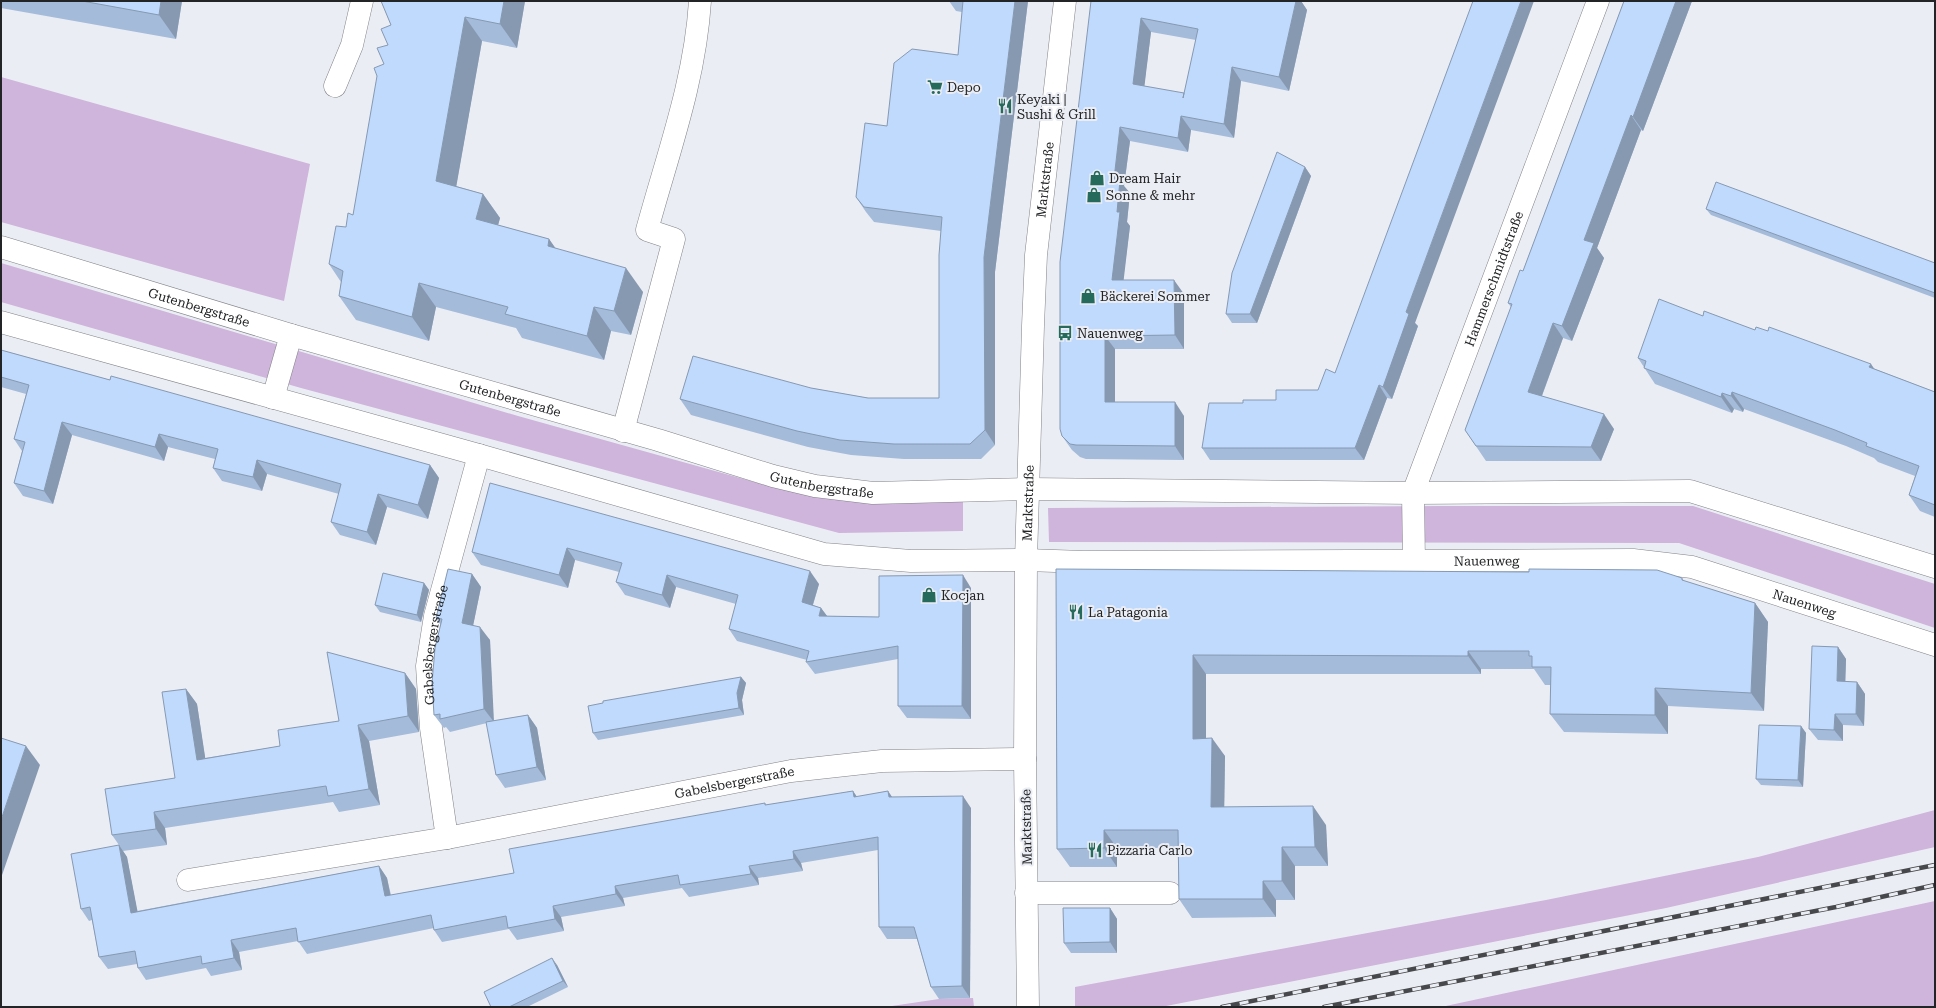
<svg xmlns="http://www.w3.org/2000/svg" width="1936" height="1008" viewBox="0 0 1936 1008" font-family="'Roboto Serif',serif">
	<style>
		.green { fill: #cfb4db }
		.lines { fill: none; stroke-linecap: round; stroke-linejoin: round }
		.minor-casing { stroke: #818389; stroke-width: 23 }
		.minor { stroke: #fff; stroke-width: 22 }
		.rail-casing { stroke: #47484b; stroke-width: 4.5 }
		.rail { stroke: #ebedf4; stroke-width: 3; stroke-dasharray: 9; stroke-linecap: butt }
		.wall { fill: #a4bbda; fill-rule: evenodd }
		.shaded-wall { fill: #8699b1 }
		.building { fill: #bfdafd; stroke: #8699b1; fill-rule: evenodd }
		.labels { text-anchor: middle; stroke-width: 4; stroke-linejoin: round; paint-order: stroke }
		.poi-label { font-size: 13px; fill: #232426; stroke: #ebedf4; text-anchor: start }
		.street-label { font-size: 13px; fill: #232426; stroke: #ebedf4 }
	</style>
	<rect width="100%" height="100%" fill="#ebedf4"/>
	<g class="green">
		<polygon points="1,77 310,164 284,301 1,222"/>
		<polygon points="1,263 518,416 758,483 849,501 963,501 963,531 839,533 301,388 1,302"/>
		<polygon points="1445,506 1693,506 1935,584 1935,628 1679,543 1049,542 1048,508"/>
		<polygon points="1935,810 1935,847 1666,908 1161,1007 1075,1007 1075,987 1546,900 1758,857"/>
		<polygon points="1935,901 1935,1007 1441,1007"/>
		<polygon points="973,998 974,1007 885,1007 939,999"/>
	</g>
	<g class="lines">
		<defs>
			<g id="minor">
				<polyline points="335,86 352,45 362,1"/>
				<path id="s1" d="M 1,247 L 291,335 L 658,440 L 773,476 L 815,486 L 873,493 L 1028,489 L 1413,493 L 1690,491 L 1935,567"/>
				<path id="s2" d="M 1,322 L 479,455 L 824,554 L 911,561 L 1026,560 L 1084,562 L 1633,560 L 1692,567 L 1935,645"/>
				<polyline points="273,398 291,335"/>
				<path d="M 623,431 L 674,239 L 647,230 C 668,153 695,81 700,1"/>
				<path id="s3" d="M 1414,561 L 1413,493 L 1598,1"/>
				<path id="s4" d="M 447,838 L 431,728 L 427,666 L 435,616 L 479,455"/>
				<path id="s5" d="M 188,880 L 447,838 L 791,771 L 882,761 L 1025,759"/>
				<polyline points="1026,893 1170,893"/>
				<path id="s6" d="M 1028,1007 L 1025,759 L 1026,560 L 1033,326 L 1036,255 L 1065,1"/>
			</g>
		</defs>
		<use href="#minor" class="minor-casing"/>
		<use href="#minor" class="minor"/>
		<defs>
			<g id="rail">
				<polyline points="1222,1007 1935,865"/>
				<polyline points="1324,1007 1836,907 1935,885"/>
			</g>
		</defs>
		<use href="#rail" class="rail-casing"/>
		<use href="#rail" class="rail"/>
	</g>
	<g class="wall">
		<polygon points="1,1 182,1 176,39 1,8"/>
		<polygon points="381,1 525,1 517,48 482,41 456,186 483,194 500,218 498,225 549,239 555,248 643,292 631,335 611,331 604,360 522,338 516,328 436,307 429,341 356,320 339,296 341,282 329,264 346,227 353,215 388,45 391,25"/>
		<polygon points="949,1 1028,1 995,272 995,445 981,459 904,459 851,455 808,447 691,415 680,399 811,388 868,398 939,398 941,231 874,222 866,212 856,197 887,126 958,55 962,12 956,11"/>
		<path d="M 1091,1 L 1301,1 L 1307,10 L 1289,91 L 1241,81 L 1234,138 L 1191,130 L 1188,152 L 1130,141 L 1124,186 L 1130,193 L 1127,222 L 1130,226 L 1123,280 L 1184,294 L 1184,349 L 1115,349 L 1115,402 L 1184,416 L 1184,460 L 1086,459 L 1080,457 L 1072,450 L 1062,436 ZM 1151,32 L 1196,40 L 1184,94 L 1144,86 Z"/>
		<polygon points="1624,1 1692,1 1643,131 1641,130 1597,248 1604,258 1572,341 1563,338 1542,396 1614,429 1601,461 1486,461 1465,430 1511,307 1508,303 1523,271"/>
		<polygon points="1305,167 1311,176 1257,323 1232,323 1226,314"/>
		<polygon points="1706,209 1935,263 1935,298 1711,215"/>
		<polygon points="1703,316 1755,330 1875,369 1935,392 1935,517 1920,511 1909,495 1915,476 1878,462 1874,458 1846,446 1744,409 1743,412 1734,409 1732,413 1655,384 1638,358"/>
		<polygon points="1415,323 1418,326 1392,399 1387,398 1364,460 1210,460 1202,448 1243,403 1276,400 1318,390 1335,373"/>
		<polygon points="1,350 110,380 430,465 439,478 428,519 387,507 376,545 340,535 331,522 339,494 267,474 262,491 222,481 213,468 215,459 168,447 164,461 72,435 53,504 23,496 14,483 22,451 14,439 26,394 1,387"/>
		<polygon points="490,483 819,584 813,605 821,608 827,616 879,617 971,588 971,719 907,718 898,706 898,659 815,674 806,662 807,660 737,641 729,629 736,604 676,587 670,608 625,595 616,582 619,572 575,560 568,588 481,565 472,552"/>
		<polygon points="1056,569 1682,578 1684,581 1755,603 1768,622 1764,711 1668,706 1668,734 1564,732 1550,714 1551,685 1545,685 1534,669 1481,669 1481,674 1206,674 1206,738 1225,756 1224,807 1326,825 1328,866 1295,866 1295,900 1276,900 1276,917 1192,918 1179,899 1178,848 1117,848 1117,867 1070,867 1057,849"/>
		<polygon points="472,574 481,587 473,625 490,640 493,721 528,715 537,728 546,780 505,788 496,775 487,723 450,732 446,727 444,728 434,715 440,624 436,618"/>
		<polygon points="424,583 429,590 421,622 380,612 375,605"/>
		<polygon points="1838,647 1846,659 1845,682 1857,682 1865,694 1864,726 1843,725 1843,741 1818,740 1809,729"/>
		<polygon points="405,673 416,689 419,732 369,741 380,805 339,812 333,802 165,828 167,845 123,851 127,857 137,911 379,866 387,878 391,895 514,873 765,803 766,805 853,791 857,797 888,791 892,797 971,808 970,998 939,999 931,987 917,939 887,939 879,927 878,850 801,863 803,871 758,878 759,885 689,897 682,888 623,898 625,906 561,917 564,931 517,940 509,929 442,942 434,930 434,928 307,954 298,941 239,952 242,970 211,976 206,968 146,980 138,968 137,964 108,969 99,957 92,920 89,921 81,909 119,845 112,835 175,778 186,689 197,704 205,758 280,746 339,721"/>
		<polygon points="741,677 746,683 742,700 744,715 598,740 593,733"/>
		<polygon points="1801,726 1806,733 1803,787 1761,785 1756,779"/>
		<polygon points="1110,908 1117,919 1117,953 1071,953 1064,943"/>
		<polygon points="557,965 568,987 527,1007 491,1007"/>
	</g>
	<g class="shaded-wall">
		<polygon points="161,1 182,1 176,39 159,15"/>
		<polygon points="504,1 525,1 517,48 500,24"/>
		<polygon points="1015,1 1028,1 995,272 995,445 985,430 984,257"/>
		<polygon points="1296,1 1301,1 1307,10 1289,91 1279,77"/>
		<polygon points="1521,1 1534,1 1415,323 1418,326 1392,399 1383,387 1406,312"/>
		<polygon points="1676,1 1692,1 1643,131 1633,117"/>
		<polygon points="465,17 482,41 453,205 436,181"/>
		<polygon points="1141,18 1151,32 1143,98 1133,84"/>
		<polygon points="1232,67 1241,81 1234,138 1224,124"/>
		<polygon points="1631,115 1641,130 1597,248 1604,258 1572,341 1562,326 1584,240"/>
		<polygon points="1181,116 1191,130 1188,152 1178,138"/>
		<polygon points="1120,127 1130,141 1124,186 1130,193 1127,222 1130,226 1122,294 1112,280 1114,179"/>
		<polygon points="1305,167 1311,176 1257,323 1250,314"/>
		<polygon points="483,194 500,218 493,243 476,219"/>
		<polygon points="549,239 566,263 548,246"/>
		<polygon points="626,268 643,292 631,335 614,311"/>
		<polygon points="1174,280 1184,294 1184,349 1175,335"/>
		<polygon points="419,283 436,307 429,341 412,317"/>
		<polygon points="594,307 611,331 604,360 587,336"/>
		<polygon points="1553,323 1563,338 1538,406 1528,392"/>
		<polygon points="1105,336 1115,349 1115,415 1105,402"/>
		<polygon points="1871,364 1882,380 1869,367"/>
		<polygon points="1379,385 1387,398 1364,460 1355,448"/>
		<polygon points="1732,392 1744,409 1743,412 1731,396"/>
		<polygon points="1722,393 1734,409 1732,413 1721,397"/>
		<polygon points="1175,402 1184,416 1184,460 1175,446"/>
		<polygon points="1604,414 1614,429 1601,461 1591,447"/>
		<polygon points="62,422 72,435 53,504 44,491"/>
		<polygon points="159,434 168,447 164,461 155,447"/>
		<polygon points="257,460 267,474 262,491 253,477"/>
		<polygon points="430,465 439,478 428,519 418,505"/>
		<polygon points="378,494 387,507 376,545 367,532"/>
		<polygon points="567,548 575,560 568,588 559,575"/>
		<polygon points="810,571 819,584 810,614 802,602"/>
		<polygon points="472,574 481,587 471,636 462,623"/>
		<polygon points="667,575 676,587 670,608 662,595"/>
		<polygon points="963,575 971,588 971,719 962,706"/>
		<polygon points="424,583 429,590 421,622 417,615"/>
		<polygon points="1755,603 1768,622 1764,711 1751,693"/>
		<polygon points="821,608 830,620 819,616"/>
		<polygon points="480,627 490,640 494,722 484,709"/>
		<polygon points="1838,647 1846,659 1845,693 1837,681"/>
		<polygon points="1468,651 1481,669 1481,674 1468,656"/>
		<polygon points="1193,655 1206,674 1206,757 1193,739"/>
		<polygon points="405,673 416,689 419,732 408,716"/>
		<polygon points="741,677 746,683 742,700 744,715 739,708 737,693"/>
		<polygon points="1857,682 1865,694 1864,726 1856,714"/>
		<polygon points="1655,688 1668,706 1668,734 1655,715"/>
		<polygon points="186,689 197,704 208,776 197,760"/>
		<polygon points="1835,714 1843,725 1843,741 1834,730"/>
		<polygon points="528,715 537,728 546,780 537,767"/>
		<polygon points="358,725 369,741 380,805 369,789"/>
		<polygon points="1801,726 1806,733 1803,787 1798,780"/>
		<polygon points="1212,738 1225,756 1224,826 1211,807"/>
		<polygon points="26,746 40,765 1,878 1,820"/>
		<polygon points="853,791 861,803 854,797"/>
		<polygon points="888,791 896,803 889,797"/>
		<polygon points="963,796 971,808 970,998 962,986"/>
		<polygon points="1313,806 1326,825 1328,866 1315,847"/>
		<polygon points="154,812 165,828 167,845 156,829"/>
		<polygon points="1104,830 1117,848 1117,867 1104,848"/>
		<polygon points="119,845 127,857 140,924 131,913"/>
		<polygon points="1282,847 1295,866 1295,900 1282,881"/>
		<polygon points="793,851 801,863 803,871 794,859"/>
		<polygon points="379,866 387,878 393,908 385,896"/>
		<polygon points="749,866 758,878 759,885 751,874"/>
		<polygon points="1263,881 1276,900 1276,917 1263,899"/>
		<polygon points="615,886 623,898 625,906 616,894"/>
		<polygon points="553,906 561,917 564,931 555,919"/>
		<polygon points="1110,908 1117,919 1117,953 1110,942"/>
		<polygon points="231,940 239,952 242,970 234,958"/>
		<polygon points="552,958 557,965 568,987 563,981"/>
	</g>
	<g class="building">
		<polygon points="82,1 161,1 159,15"/>
		<polygon points="381,1 504,1 500,24 465,17 436,181 483,194 476,219 549,239 548,246 626,268 614,311 594,307 587,336 505,314 508,307 419,283 412,317 339,296 343,271 329,264 336,226 346,227 348,213 353,215 377,76 374,68 384,64 377,48 388,45 381,29 391,25"/>
		<polygon points="963,1 1015,1 984,257 985,430 970,444 894,444 840,440 797,431 680,399 693,356 811,388 868,398 939,398 939,255 942,217 864,207 856,197 865,123 887,126 894,63 912,49 958,55"/>
		<path d="M 1091,1 L 1296,1 L 1279,77 L 1232,67 L 1224,124 L 1181,116 L 1178,138 L 1120,127 L 1114,179 L 1120,180 L 1117,212 L 1120,212 L 1112,280 L 1174,280 L 1175,335 L 1105,336 L 1105,402 L 1175,402 L 1175,446 L 1076,445 L 1070,444 L 1062,436 L 1060,429 L 1060,262 ZM 1141,18 L 1198,29 L 1183,98 L 1184,93 L 1133,84 Z"/>
		<polygon points="1473,1 1521,1 1406,312 1409,314 1383,387 1379,385 1355,448 1202,448 1209,403 1243,403 1243,400 1276,400 1276,390 1318,390 1326,369 1335,373"/>
		<polygon points="1624,1 1676,1 1633,117 1631,115 1584,240 1594,243 1562,326 1553,323 1528,392 1604,414 1591,447 1476,446 1465,430 1512,304 1508,303 1520,270 1523,271"/>
		<polygon points="1277,152 1305,167 1250,314 1226,314 1232,273"/>
		<polygon points="1716,182 1935,263 1935,293 1706,209"/>
		<polygon points="1659,299 1703,316 1704,311 1755,330 1756,327 1768,331 1769,327 1871,364 1869,367 1935,392 1935,505 1909,495 1919,466 1866,446 1867,443 1835,430 1732,392 1731,396 1722,393 1721,397 1644,368 1646,361 1638,358"/>
		<polygon points="1,350 110,380 111,376 430,465 418,505 378,494 367,532 331,522 341,484 257,460 253,477 213,468 218,449 159,434 155,447 62,422 44,491 14,483 25,442 14,439 29,385 1,377"/>
		<polygon points="490,483 810,571 802,602 821,608 819,616 879,617 879,576 963,575 962,706 898,706 898,646 806,662 809,651 729,629 738,595 667,575 662,595 616,582 622,563 567,548 559,575 472,552"/>
		<polygon points="448,569 472,574 462,623 480,627 484,709 440,719 440,714 434,715 432,683 435,648 442,619 436,618"/>
		<polygon points="1056,569 1529,572 1529,569 1657,570 1682,578 1682,580 1755,603 1751,693 1655,688 1655,715 1550,714 1551,667 1532,667 1532,656 1529,656 1529,651 1468,651 1468,656 1193,655 1193,739 1212,738 1211,807 1313,806 1315,847 1282,847 1282,881 1263,881 1263,899 1179,899 1178,830 1104,830 1104,848 1057,849"/>
		<polygon points="383,573 424,583 417,615 375,605"/>
		<polygon points="1812,646 1838,647 1837,681 1857,682 1856,714 1835,714 1834,730 1809,729"/>
		<polygon points="327,652 405,673 408,716 358,725 369,789 328,796 326,786 154,812 156,829 112,835 105,789 175,778 162,692 186,689 197,760 280,746 278,730 339,721"/>
		<polygon points="741,677 737,693 739,708 593,733 588,706 603,703 603,701"/>
		<polygon points="528,715 537,767 496,775 486,722"/>
		<polygon points="1759,725 1801,726 1798,780 1756,779"/>
		<polygon points="1,738 26,746 1,820"/>
		<polygon points="853,791 854,797 888,791 889,797 963,796 962,986 931,987 914,927 879,927 878,837 793,851 794,859 749,866 751,874 680,885 678,875 615,886 616,894 553,906 555,919 508,928 506,916 434,930 431,915 298,942 296,928 231,940 234,958 202,964 201,956 138,968 135,951 99,957 90,907 81,909 71,854 119,845 131,913 379,866 385,896 514,873 509,849 765,803 765,805"/>
		<polygon points="1063,908 1110,908 1110,942 1064,943"/>
		<polygon points="552,958 563,981 509,1007 491,1007 484,992"/>
	</g>
	<defs>
		<symbol id="supermarket-bare" viewBox="-9 -9 18 18"><path d="M-6-5.5h2.5l.6 2H6L4.5 2H-2.5L-4.4-4H-6ZM-1.5 3.2a1.3 1.3 0 1 0 .1 0ZM3 3.2a1.3 1.3 0 1 0 .1 0Z" fill="#266a5b" stroke="#ebedf4" stroke-width="2.5" paint-order="stroke"/></symbol>
		<symbol id="restaurant-bare" viewBox="-9 -9 18 18"><path d="M-5-6h1v4h1v-4h1v4h1v-4h1v5L-1.5 .5V6h-2V.5L-5-1ZM5-6V6H3V1.5H1.5Q1.5-4 5-6Z" fill="#266a5b" stroke="#ebedf4" stroke-width="2.5" paint-order="stroke"/></symbol>
		<symbol id="shop-bare" viewBox="-9 -9 18 18"><path d="M-5-2.5h2.3a2.7 3.5 0 0 1 5.4 0H5L5.5 6h-11ZM-1.5-2.5h3a1.5 2.3 0 0 0-3 0Z" fill="#266a5b" stroke="#ebedf4" stroke-width="2.5" paint-order="stroke"/></symbol>
		<symbol id="bus-bare" viewBox="-9 -9 18 18"><path d="M-5-6H5V4H4V6H2V4H-2V6H-4V4H-5ZM-3.5-4V0h7V-4ZM-3.5 1.2v1.5H-2V1.2ZM2 1.2v1.5H3.5V1.2Z" fill="#266a5b" stroke="#ebedf4" stroke-width="2.5" paint-order="stroke"/></symbol>
	</defs>
	<g fill-rule="evenodd">
		<use href="#supermarket-bare" x="924" y="76" width="22" height="22"/>
		<use href="#restaurant-bare" x="994" y="95" width="22" height="22"/>
		<use href="#shop-bare" x="1086" y="167" width="22" height="22"/>
		<use href="#shop-bare" x="1083" y="184" width="22" height="22"/>
		<use href="#shop-bare" x="1077" y="285" width="22" height="22"/>
		<use href="#bus-bare" x="1054" y="322" width="22" height="22"/>
		<use href="#shop-bare" x="918" y="584" width="22" height="22"/>
		<use href="#restaurant-bare" x="1065" y="601" width="22" height="22"/>
		<use href="#restaurant-bare" x="1084" y="839" width="22" height="22"/>
	</g>
	<g class="labels">
		<g class="poi-label">
			<text x="947" y="92">Depo</text>
			<text x="1017" y="104">Keyaki |<tspan x="1017" dy="15">Sushi &amp; Grill</tspan></text>
			<text x="1109" y="183">Dream Hair</text>
			<text x="1106" y="200">Sonne &amp; mehr</text>
			<text x="1100" y="301">Bäckerei Sommer</text>
			<text x="1077" y="338">Nauenweg</text>
			<text x="941" y="600">Kocjan</text>
			<text x="1088" y="617">La Patagonia</text>
			<text x="1107" y="855">Pizzaria Carlo</text>
		</g>
		<g class="street-label">
			<text dy="5" stroke="none"><textPath href="#s6" startOffset="828">Marktstraße</textPath></text>
			<text dy="5" stroke="none"><textPath href="#s3" startOffset="297">Hammerschmidtstraße</textPath></text>
			<text dy="5" stroke="none"><textPath href="#s1" startOffset="207">Gutenbergstraße</textPath></text>
			<text dy="5" stroke="none"><textPath href="#s1" startOffset="531">Gutenbergstraße</textPath></text>
			<text dy="5" stroke="none"><textPath href="#s1" startOffset="855">Gutenbergstraße</textPath></text>
			<text dy="5" stroke="none"><textPath href="#s6" startOffset="504">Marktstraße</textPath></text>
			<text dy="5" stroke="none"><textPath href="#s2" startOffset="1518">Nauenweg</textPath></text>
			<text dy="5" stroke="none"><textPath href="#s2" startOffset="1842">Nauenweg</textPath></text>
			<text dy="5" stroke="none"><textPath href="#s4" startOffset="195">Gabelsbergerstraße</textPath></text>
			<text dy="5" stroke="none"><textPath href="#s5" startOffset="555">Gabelsbergerstraße</textPath></text>
			<text transform="translate(1026 827) rotate(-91)" y="5">Marktstraße</text>
		</g>
	</g>
	<rect width="1936" height="1008" fill="none" stroke="#232426" stroke-width="4"/>
</svg>
